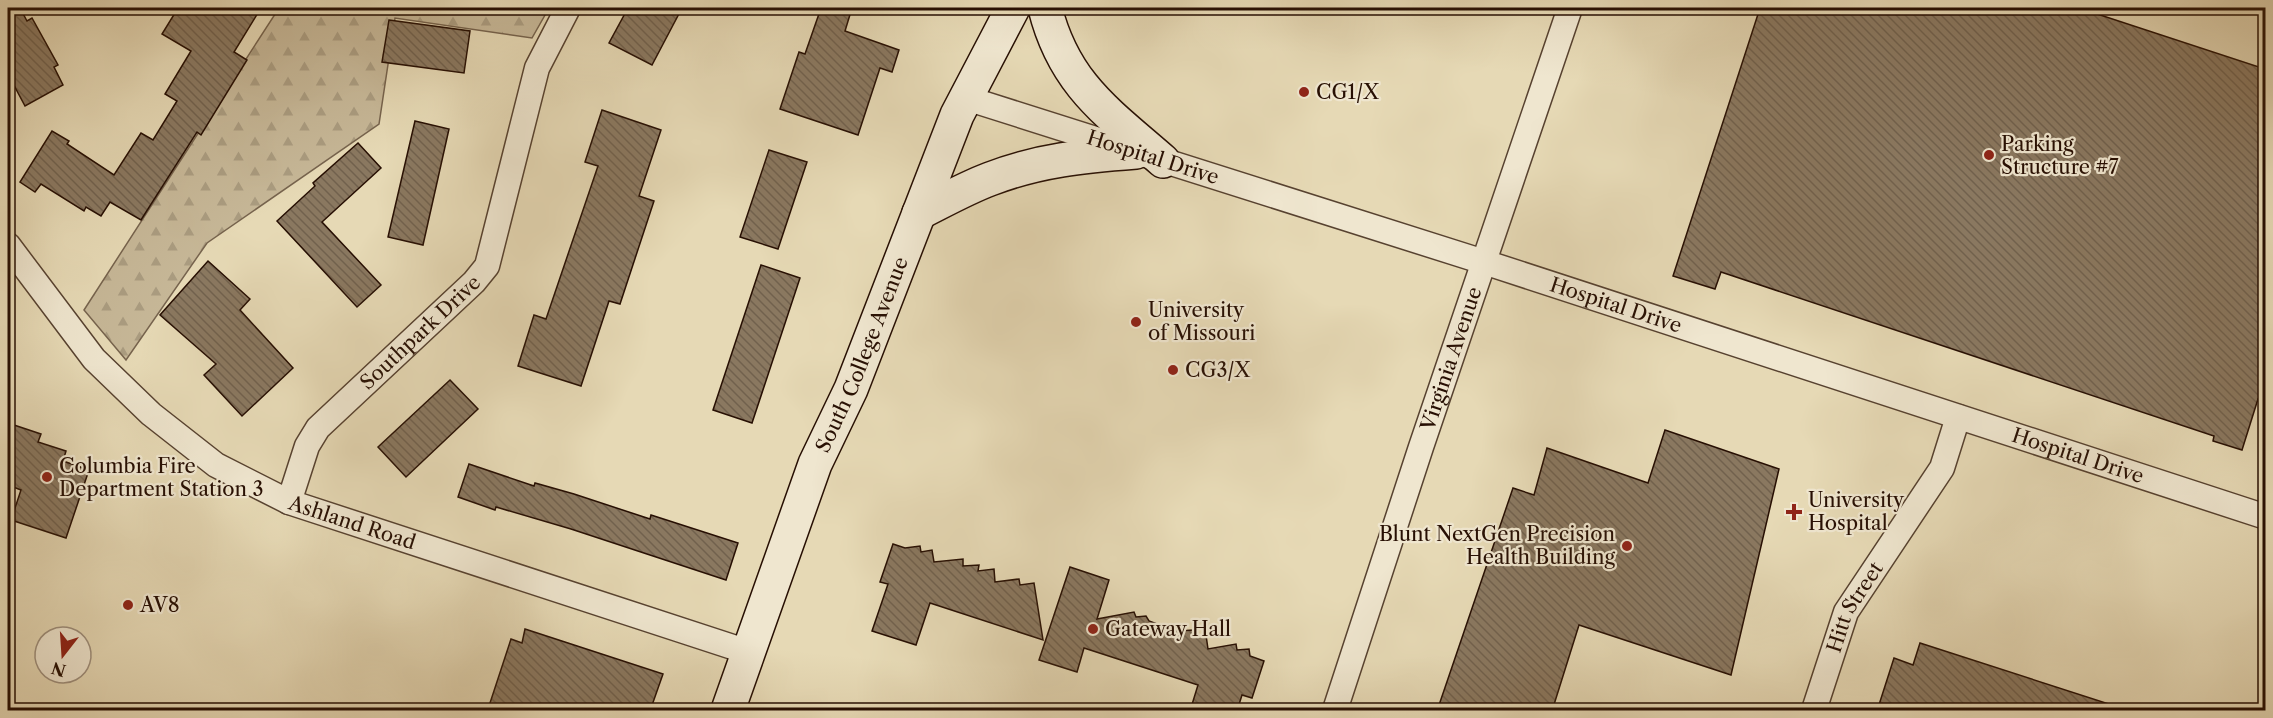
<svg xmlns="http://www.w3.org/2000/svg" width="2273" height="718" viewBox="0 0 2273 718" font-family="'Libre Caslon Text',serif">
	<style>
		.forest { fill: url(#forest-firs); stroke: #76634d; stroke-width: 1.5 }
		.building { fill: url(#building-back-hatch); stroke: #270f03; stroke-width: 1.5 }
		.lines { fill: none; stroke-linecap: round; stroke-linejoin: round }
		.street-casing { stroke: #574230; stroke-width: 27 }
		.secondary-casing { stroke: #270f03; stroke-width: 36 }
		.street { stroke: #efe6cf; stroke-width: 24 }
		.secondary { stroke: #efe6cf; stroke-width: 33 }
		.poi-dot { fill: #8f2418; stroke: #efe6cf; stroke-width: 2 }
		.labels { text-anchor: middle; stroke-width: 4.5; stroke-linejoin: round; paint-order: stroke }
		.poi-label { font-size: 20px; fill: #270f03; stroke: #efe6cf; text-anchor: start }
		.street-label { font-size: 20px; fill: #270f03; stroke: #efe6cf }
	</style>
	<defs>
		<pattern id="forest-firs" width="22" height="20" patternUnits="userSpaceOnUse" patternTransform="scale(1.5)"><rect width="22" height="20" fill="#c6b797"/><path d="M5 1l3.5 6h-7zM16 11l3.5 6h-7z" fill="#aa9c80"/></pattern>
		<pattern id="building-back-hatch" width="6" height="6" patternUnits="userSpaceOnUse" patternTransform="scale(1.5)"><rect width="6" height="6" fill="#8a7860"/><path d="M-1 5l2 2M0 0l6 6M5-1l2 2" fill="none" stroke="#71614d"/></pattern>
	</defs>
	<rect width="100%" height="100%" fill="#e6d9b5"/>
	<filter id="stains"><feTurbulence type="fractalNoise" baseFrequency=".00333" numOctaves="4"/><feColorMatrix values="0 0 0 0 .2 0 0 0 0 .09 0 0 0 0 .02 0 0 0 .5 -.17"/></filter>
	<radialGradient id="worn" r=".72"><stop offset=".6" stop-color="#630" stop-opacity="0"/><stop offset="1" stop-color="#630" stop-opacity=".3"/></radialGradient>
	<polygon class="forest" points="279,8 549,8 532,38 395,18 379,124 207,243 126,360 84,310"/>
	<g class="building">
		<polygon points="8,8 20,8 27,21 32,18 58,65 54,67 63,85 25,106 8,74"/>
		<polygon points="178,8 261,8 234,52 247,60 201,135 197,132 141,220 110,202 101,216 86,207 84,211 41,184 35,192 20,182 52,131 69,141 67,144 114,175 141,133 153,140 177,101 165,94 191,51 162,34"/>
		<polygon points="628,8 682,8 652,65 609,43"/>
		<polygon points="821,8 852,8 845,31 899,50 892,72 880,68 858,135 780,109 799,52 805,54"/>
		<polygon points="1760,8 2079,8 2265,69 2265,401 2258,399 2242,450 2213,441 2214,436 1721,272 1715,289 1673,276"/>
		<polygon points="389,20 470,31 464,73 382,62"/>
		<polygon points="602,110 661,130 639,196 654,201 620,304 609,301 581,386 518,366 534,315 546,319 598,166 585,162"/>
		<polygon points="415,121 449,129 423,245 388,237"/>
		<polygon points="358,143 381,168 322,222 381,285 357,307 277,221 315,186 313,183"/>
		<polygon points="769,150 807,162 778,249 740,237"/>
		<polygon points="208,261 250,299 240,310 293,368 242,416 204,375 216,364 160,315"/>
		<polygon points="761,265 800,278 752,423 713,410"/>
		<polygon points="450,380 478,409 406,477 378,447"/>
		<polygon points="8,423 41,434 38,442 66,451 63,461 89,470 66,538 11,520 21,490 8,485"/>
		<polygon points="1665,430 1779,469 1731,675 1579,625 1552,711 1437,711 1513,488 1534,495 1547,448 1648,483"/>
		<polygon points="469,464 534,486 535,483 574,494 650,519 651,515 738,543 726,580 571,529 496,507 495,510 458,497"/>
		<polygon points="893,544 905,548 920,546 921,552 932,550 934,562 963,559 963,566 979,565 978,571 994,569 995,582 1019,579 1020,585 1034,583 1043,640 930,603 916,645 872,631 888,584 880,582"/>
		<polygon points="1070,567 1109,580 1097,619 1134,612 1136,617 1146,616 1149,621 1165,627 1178,625 1178,631 1193,630 1193,636 1206,635 1208,649 1236,644 1237,650 1249,649 1250,656 1264,661 1252,698 1242,695 1237,711 1190,711 1198,685 1084,648 1077,672 1039,660"/>
		<polygon points="525,629 663,674 650,711 505,711 489,706 511,639 522,643"/>
		<polygon points="1920,643 2115,706 2114,711 1877,711 1894,658 1913,665"/>
	</g>
	<g class="lines">
		<defs>
			<g id="street">
				<path id="s1" d="M 966,98 L 1484,262 L 2266,517"/>
				<path id="s2" d="M 8,245 L 94,359 L 151,414 L 216,465 L 289,502 L 748,652"/>
				<path id="s3" d="M 289,502 L 307,446 L 318,428 L 474,282 L 487,266 L 537,68 L 568,8"/>
				<path id="s4" d="M 1335,710 L 1421,447 L 1570,8"/>
				<path id="s5" d="M 1814,710 L 1846,612 L 1942,468 L 1958,417"/>
			</g>
			<g id="secondary">
				<path d="M 1045,8 C 1064,84 1107,112 1163,161"/>
				<path d="M 919,213 C 943,201 966,188 990,179 C 1039,160 1084,156 1136,152"/>
				<path id="s6" d="M 728,710 L 815,464 L 851,389 L 957,115 L 1013,8"/>
			</g>
		</defs>
		<use href="#street" class="street-casing"/>
		<use href="#secondary" class="secondary-casing"/>
		<use href="#street" class="street"/>
		<use href="#secondary" class="secondary"/>
	</g>
	<g class="poi-dot">
		<circle cx="1304" cy="92" r="6"/>
		<circle cx="1989" cy="155" r="6"/>
		<circle cx="1136" cy="322" r="6"/>
		<circle cx="1173" cy="370" r="6"/>
		<circle cx="47" cy="477" r="6"/>
		<path d="M1791 503h6v6h6v6h-6v6h-6v-6h-6v-6h6z"/>
		<circle cx="1627" cy="546" r="6"/>
		<circle cx="128" cy="605" r="6"/>
		<circle cx="1093" cy="629" r="6"/>
	</g>
	<g class="labels">
		<g class="poi-label">
			<text x="1316" y="99">CG1/X</text>
			<text x="2001" y="151">Parking<tspan x="2001" dy="23">Structure #7</tspan></text>
			<text x="1148" y="317">University<tspan x="1148" dy="23">of Missouri</tspan></text>
			<text x="1185" y="377">CG3/X</text>
			<text x="59" y="473">Columbia Fire<tspan x="59" dy="23">Department Station 3</tspan></text>
			<text x="1808" y="507">University<tspan x="1808" dy="23">Hospital</tspan></text>
			<text x="1615" y="541" text-anchor="end">Blunt NextGen Precision<tspan x="1615" dy="23">Health Building</tspan></text>
			<text x="140" y="612">AV8</text>
			<text x="1105" y="636">Gateway Hall</text>
		</g>
		<g class="street-label">
			<text dy="7" stroke="none"><textPath href="#s1" startOffset="196">Hospital Drive</textPath></text>
			<text dy="7" stroke="none"><textPath href="#s1" startOffset="682">Hospital Drive</textPath></text>
			<text dy="7" stroke="none"><textPath href="#s3" startOffset="220">Southpark Drive</textPath></text>
			<text dy="7" stroke="none"><textPath href="#s6" startOffset="380">South College Avenue</textPath></text>
			<text dy="7" stroke="none"><textPath href="#s4" startOffset="370">Virginia Avenue</textPath></text>
			<text dy="7" stroke="none"><textPath href="#s1" startOffset="1168">Hospital Drive</textPath></text>
			<text dy="7" stroke="none"><textPath href="#s2" startOffset="453">Ashland Road</textPath></text>
			<text dy="7" stroke="none"><textPath href="#s5" startOffset="111">Hitt Street</textPath></text>
		</g>
	</g>
	<rect width="2273" height="718" fill="none" stroke="#e6d9b5" stroke-width="30"/>
	<rect x="9" y="9" width="2255" height="700" fill="none" stroke="#270f03" stroke-width="3"/>
	<rect x="15" y="15" width="2243" height="688" fill="none" stroke="#270f03" stroke-width="1.5"/>
	<g transform="translate(63 655) rotate(197)"><circle r="28" fill="#efe6cf" stroke="#9f907d" stroke-width="1.5"/>
	<path d="M0-4.5L10 22L0 15L-10 22Z" fill="#8f2418"/>
	<text y="-9" font-size="16" font-weight="bold" text-anchor="middle" fill="#270f03">N</text>
	</g>
	<rect width="100%" height="100%" filter="url(#stains)"/>
	<rect width="100%" height="100%" fill="url(#worn)"/>
</svg>
